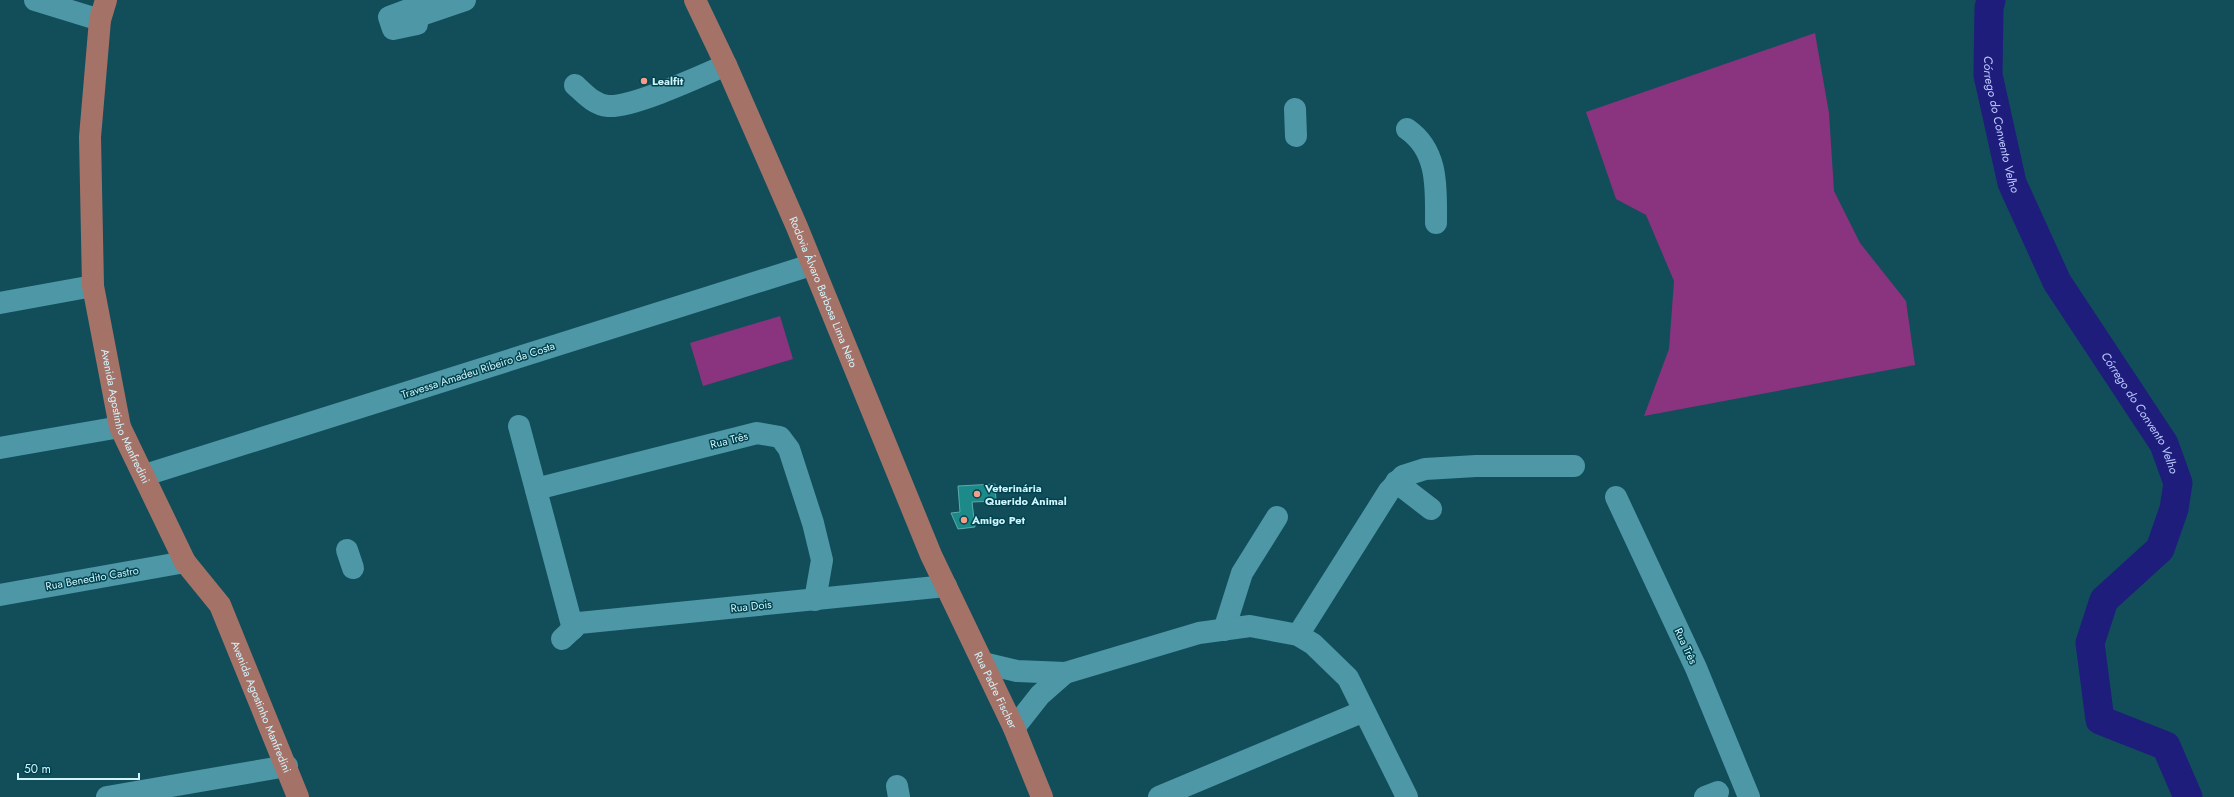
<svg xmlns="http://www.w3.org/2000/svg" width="2234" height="797" viewBox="0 0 2234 797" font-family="Jost,sans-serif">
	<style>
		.green { fill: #8a337e }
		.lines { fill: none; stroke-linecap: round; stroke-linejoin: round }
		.river { stroke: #1e1d7b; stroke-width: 29 }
		.building { fill: #1b8a88; stroke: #5daba9 }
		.minor { stroke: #4d97a7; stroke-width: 22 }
		.major { stroke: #a57268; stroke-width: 22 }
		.poi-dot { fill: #f49e8a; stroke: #00434e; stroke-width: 1.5 }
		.labels { text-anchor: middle; stroke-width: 3; stroke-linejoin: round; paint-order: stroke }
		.poi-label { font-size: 11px; font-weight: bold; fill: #d1f5fd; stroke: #00434e; text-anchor: start }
		.street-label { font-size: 11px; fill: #d1f5fd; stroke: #00434e }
		.water-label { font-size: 12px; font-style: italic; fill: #becbfe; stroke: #00434e }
	</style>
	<rect width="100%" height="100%" fill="#114e5a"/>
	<g class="green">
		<polygon points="1815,33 1829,113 1834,191 1860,243 1906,301 1915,365 1644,416 1669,349 1674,281 1646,215 1616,199 1586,112"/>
		<polygon points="780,316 793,359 703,386 690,343"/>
	</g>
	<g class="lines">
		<path class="river" id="s1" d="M 1991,0 L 1989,8 L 1988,75 L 2012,183 L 2057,282 L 2164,444 L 2178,483 L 2174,509 L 2160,549 L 2104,600 L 2090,643 L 2100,720 L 2166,746 L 2188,797"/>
	</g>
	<polygon class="building" points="995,484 996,501 972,502 975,527 958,529 951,513 960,512 958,486"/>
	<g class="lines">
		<g class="minor">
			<polyline points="35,0 100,20"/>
			<polyline points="435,0 389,17 393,29 417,24 418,16 465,0"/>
			<path d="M 575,85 C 584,93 594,105 608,106 C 632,108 701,76 726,65"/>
			<polyline points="1295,109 1296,136"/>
			<path d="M 1407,129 C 1439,151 1436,189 1436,223"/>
			<polyline points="0,303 93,286"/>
			<polyline points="519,426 573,629"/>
			<polyline points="0,448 120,427"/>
			<polyline points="145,475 811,265"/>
			<polyline points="1396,482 1431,509"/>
			<polyline points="536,489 757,433 780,437 789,449 813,523 822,560 815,600"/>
			<polyline points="1616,497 1696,668 1749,797"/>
			<polyline points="347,550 353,568"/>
			<polyline points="0,595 185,562"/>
			<polyline points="1224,630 1242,573 1277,517"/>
			<polyline points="1298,635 1389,491 1403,476 1425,469 1476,466 1574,466"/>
			<polyline points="562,639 579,623 946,586"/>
			<polyline points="983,663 1017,671 1065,673 1199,633 1250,626 1298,635 1313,644 1348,678 1407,797"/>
			<polyline points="1014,728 1040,695 1065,673"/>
			<polyline points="897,786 899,797"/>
			<polyline points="107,797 287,766"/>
			<polyline points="1159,797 1364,711"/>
			<polyline points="1705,797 1718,792"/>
		</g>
		<g class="major">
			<path id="s2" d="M 106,0 L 100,20 L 90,137 L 93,286 L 120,427 L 185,562 L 220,605 L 298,797"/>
			<path id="s3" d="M 695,0 L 726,65 L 797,227 L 931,555 L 1014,728 L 1042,797"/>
		</g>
	</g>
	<g class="poi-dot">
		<circle cx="644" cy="81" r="4"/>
		<circle cx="977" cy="494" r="4"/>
		<circle cx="964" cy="520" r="4"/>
	</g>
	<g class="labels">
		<g class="poi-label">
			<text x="652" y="85">Lealfit</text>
			<text x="985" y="492">Veterinária<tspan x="985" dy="13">Querido Animal</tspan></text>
			<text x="972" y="524">Amigo Pet</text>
		</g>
		<g class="street-label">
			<text dy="4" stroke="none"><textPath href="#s3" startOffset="319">Rodovia Álvaro Barbosa Lima Neto</textPath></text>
			<text transform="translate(478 370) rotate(-18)" y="4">Travessa Amadeu Ribeiro da Costa</text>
			<text dy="4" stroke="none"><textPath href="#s2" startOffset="422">Avenida Agostinho Manfredini</textPath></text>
			<text transform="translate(729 440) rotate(-14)" y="4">Rua Três</text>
			<text transform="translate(92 578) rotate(-10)" y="4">Rua Benedito Castro</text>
			<text transform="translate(751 606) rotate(-6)" y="4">Rua Dois</text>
			<text transform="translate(1686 646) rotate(65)" y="4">Rua Três</text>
			<text dy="4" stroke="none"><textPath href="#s3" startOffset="753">Rua Padre Fischer</textPath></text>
			<text dy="4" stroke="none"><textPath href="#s2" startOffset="746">Avenida Agostinho Manfredini</textPath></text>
		</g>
		<g class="water-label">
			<text dy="4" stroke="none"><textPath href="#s1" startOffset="126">Córrego do Convento Velho</textPath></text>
			<text dy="4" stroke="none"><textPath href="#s1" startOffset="450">Córrego do Convento Velho</textPath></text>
		</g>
	</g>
	<path d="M18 773v6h121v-6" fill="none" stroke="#d1f5fd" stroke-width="2"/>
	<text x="24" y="773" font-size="12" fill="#d1f5fd" stroke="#00434e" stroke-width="3" paint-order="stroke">50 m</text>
</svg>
